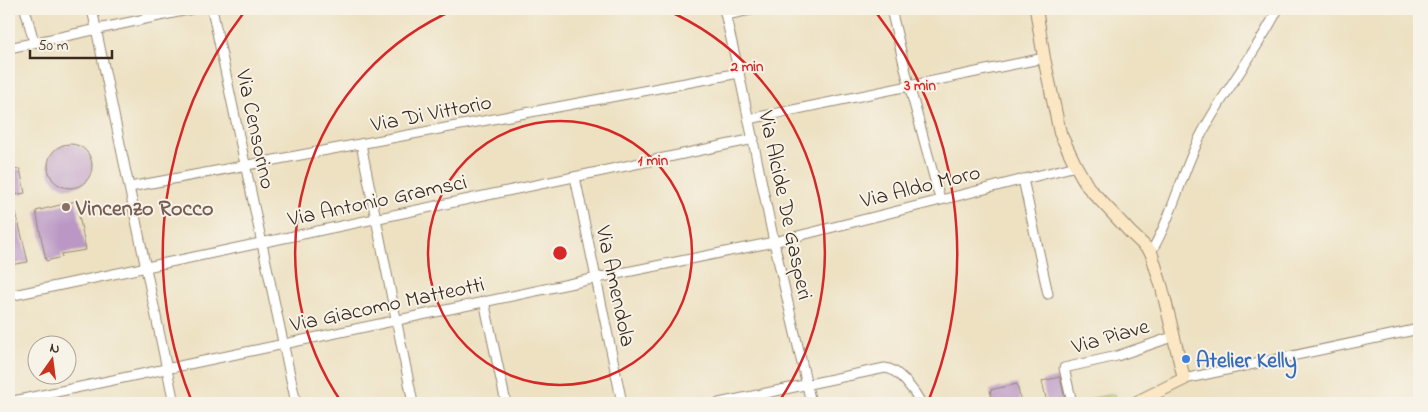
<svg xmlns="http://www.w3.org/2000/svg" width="1428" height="412" viewBox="0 0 1428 412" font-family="'Indie Flower',sans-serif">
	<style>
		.green { fill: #b9d87e; stroke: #7a814e }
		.building { fill: #ba97c4 }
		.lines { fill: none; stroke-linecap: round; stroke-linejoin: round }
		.street-casing { stroke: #948670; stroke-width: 11 }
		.secondary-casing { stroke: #948670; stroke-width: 14 }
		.street { stroke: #fff; stroke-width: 9 }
		.secondary { stroke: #fbe7c3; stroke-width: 12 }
		.ring { fill: none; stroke: #d62828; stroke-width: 2.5 }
		.education-dot { fill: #8d6e63; stroke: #f7f3e8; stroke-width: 2 }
		.shop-dot { fill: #3f7fe0; stroke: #f7f3e8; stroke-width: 2 }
		.labels { text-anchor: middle; stroke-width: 4; stroke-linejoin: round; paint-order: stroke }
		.street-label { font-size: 22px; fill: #3b2a1e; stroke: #f7f3e8 }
		.education-label { font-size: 22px; font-weight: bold; fill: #785e54; stroke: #f7f3e8; text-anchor: start }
		.shop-label { font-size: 22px; font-weight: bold; fill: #366cbe; stroke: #f7f3e8; text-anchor: start }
		.centre { fill: #d62828; stroke: #f7f3e8; stroke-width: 2.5 }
		.ring-label { font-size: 15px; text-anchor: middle; font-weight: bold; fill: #d62828; stroke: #f7f3e8; stroke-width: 4; stroke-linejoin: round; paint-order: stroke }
	</style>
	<rect width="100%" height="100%" fill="#f7f3e8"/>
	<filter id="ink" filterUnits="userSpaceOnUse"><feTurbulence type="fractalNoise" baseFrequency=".02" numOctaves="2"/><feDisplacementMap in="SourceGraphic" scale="10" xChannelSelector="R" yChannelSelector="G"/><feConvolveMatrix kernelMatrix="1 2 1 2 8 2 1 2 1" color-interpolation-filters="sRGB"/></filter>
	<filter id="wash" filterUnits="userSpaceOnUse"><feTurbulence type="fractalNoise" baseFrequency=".0096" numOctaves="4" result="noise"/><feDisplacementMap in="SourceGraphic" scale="20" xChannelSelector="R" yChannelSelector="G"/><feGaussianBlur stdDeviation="1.12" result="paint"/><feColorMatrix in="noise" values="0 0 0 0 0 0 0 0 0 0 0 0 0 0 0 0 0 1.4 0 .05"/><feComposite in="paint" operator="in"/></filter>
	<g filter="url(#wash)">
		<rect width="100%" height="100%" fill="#ede1c2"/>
		<polygon class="green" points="1114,394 1117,403 1090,403 1090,399"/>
		<g id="blocks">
			<g class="building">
				<circle cx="70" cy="166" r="22"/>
				<polygon points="20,169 25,193 9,196 9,171"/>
				<polygon points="76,201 86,250 61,254 62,257 46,261 36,211"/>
				<polygon points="16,212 28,262 9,265 9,214"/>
				<polygon points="1060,377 1066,403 1047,403 1042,381"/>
				<polygon points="1017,384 1021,403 993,403 990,390"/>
			</g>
		</g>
	</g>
	<g filter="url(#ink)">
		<use href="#blocks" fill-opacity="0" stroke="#948670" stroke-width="1"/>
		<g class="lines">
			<defs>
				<g id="street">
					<polyline points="25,9 34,42"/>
					<polyline points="92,9 174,403"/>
					<polyline points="212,9 296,403"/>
					<polyline points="724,9 739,73 774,242 811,403"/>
					<polyline points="891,9 909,85 940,199"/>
					<polyline points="726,15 755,9"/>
					<polyline points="9,48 192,9"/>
					<polyline points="749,119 1044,58"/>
					<polyline points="361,144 413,403"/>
					<polyline points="575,177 622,403"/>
					<polyline points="1023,179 1048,294"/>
					<polyline points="130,187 739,73"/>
					<path d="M 1151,252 C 1173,215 1182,171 1202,133 C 1225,90 1257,51 1278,9"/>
					<polyline points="9,296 754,139"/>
					<polyline points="484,301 506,403"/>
					<polyline points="1184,379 1419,329"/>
					<polyline points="9,402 597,278 774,242 1076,166"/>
					<path d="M 719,403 L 885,368 C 899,369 915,392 921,403"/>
					<polyline points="1072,403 1064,368 1117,356 1172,337"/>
				</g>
				<polyline id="secondary" points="1036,9 1044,58 1060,133 1076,166 1088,187 1130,232 1151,252 1162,288 1184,379 1135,403"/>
			</defs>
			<use href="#street" class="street-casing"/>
			<use href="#secondary" class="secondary-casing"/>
			<use href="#street" class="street"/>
			<use href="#secondary" class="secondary"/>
		</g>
	</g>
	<g class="ring">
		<circle cx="560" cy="253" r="132"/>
		<path d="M342 403A265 265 0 0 1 456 9M664 9A265 265 0 0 1 778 403"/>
		<path d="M192 402A397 397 0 0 1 245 11M875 11A397 397 0 0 1 928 402"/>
	</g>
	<circle class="education-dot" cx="66" cy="207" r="5"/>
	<circle class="shop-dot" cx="1186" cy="359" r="5"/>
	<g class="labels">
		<g class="street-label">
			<text transform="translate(431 112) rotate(-11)" y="8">Via Di Vittorio</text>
			<text transform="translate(257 129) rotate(78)" y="8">Via Censorino</text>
			<text transform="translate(920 185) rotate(-14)" y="8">Via Aldo Moro</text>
			<text transform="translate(377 199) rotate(-12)" y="8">Via Antonio Gramsci</text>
			<text transform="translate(787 205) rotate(78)" y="8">Via Alcide De Gasperi</text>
			<text transform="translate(617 286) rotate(78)" y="8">Via Amendola</text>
			<text transform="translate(387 303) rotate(-12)" y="8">Via Giacomo Matteotti</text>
			<text transform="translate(1110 335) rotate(-16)" y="8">Via Piave</text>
		</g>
		<g class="education-label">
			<text x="76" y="215">Vincenzo Rocco</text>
		</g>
		<g class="shop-label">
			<text x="1196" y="367">Atelier Kelly</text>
		</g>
	</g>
	<circle cx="560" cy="253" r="8" class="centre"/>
	<g class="ring-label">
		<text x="747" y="71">2 min</text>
		<text x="920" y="90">3 min</text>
		<text x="653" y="165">1 min</text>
	</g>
	<rect width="1428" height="412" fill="none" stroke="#f7f3e8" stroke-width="30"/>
	<g transform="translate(52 360) rotate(14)"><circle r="24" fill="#f7f3e8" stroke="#aca397"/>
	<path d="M0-4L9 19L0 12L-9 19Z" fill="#c8321e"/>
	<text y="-8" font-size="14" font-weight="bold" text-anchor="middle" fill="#3b2a1e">N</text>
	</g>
	<path d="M30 50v8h82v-8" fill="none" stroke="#3b2a1e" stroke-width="2.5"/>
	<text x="38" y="50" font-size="15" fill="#3b2a1e" stroke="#f7f3e8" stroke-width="4" paint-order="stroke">50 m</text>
</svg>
